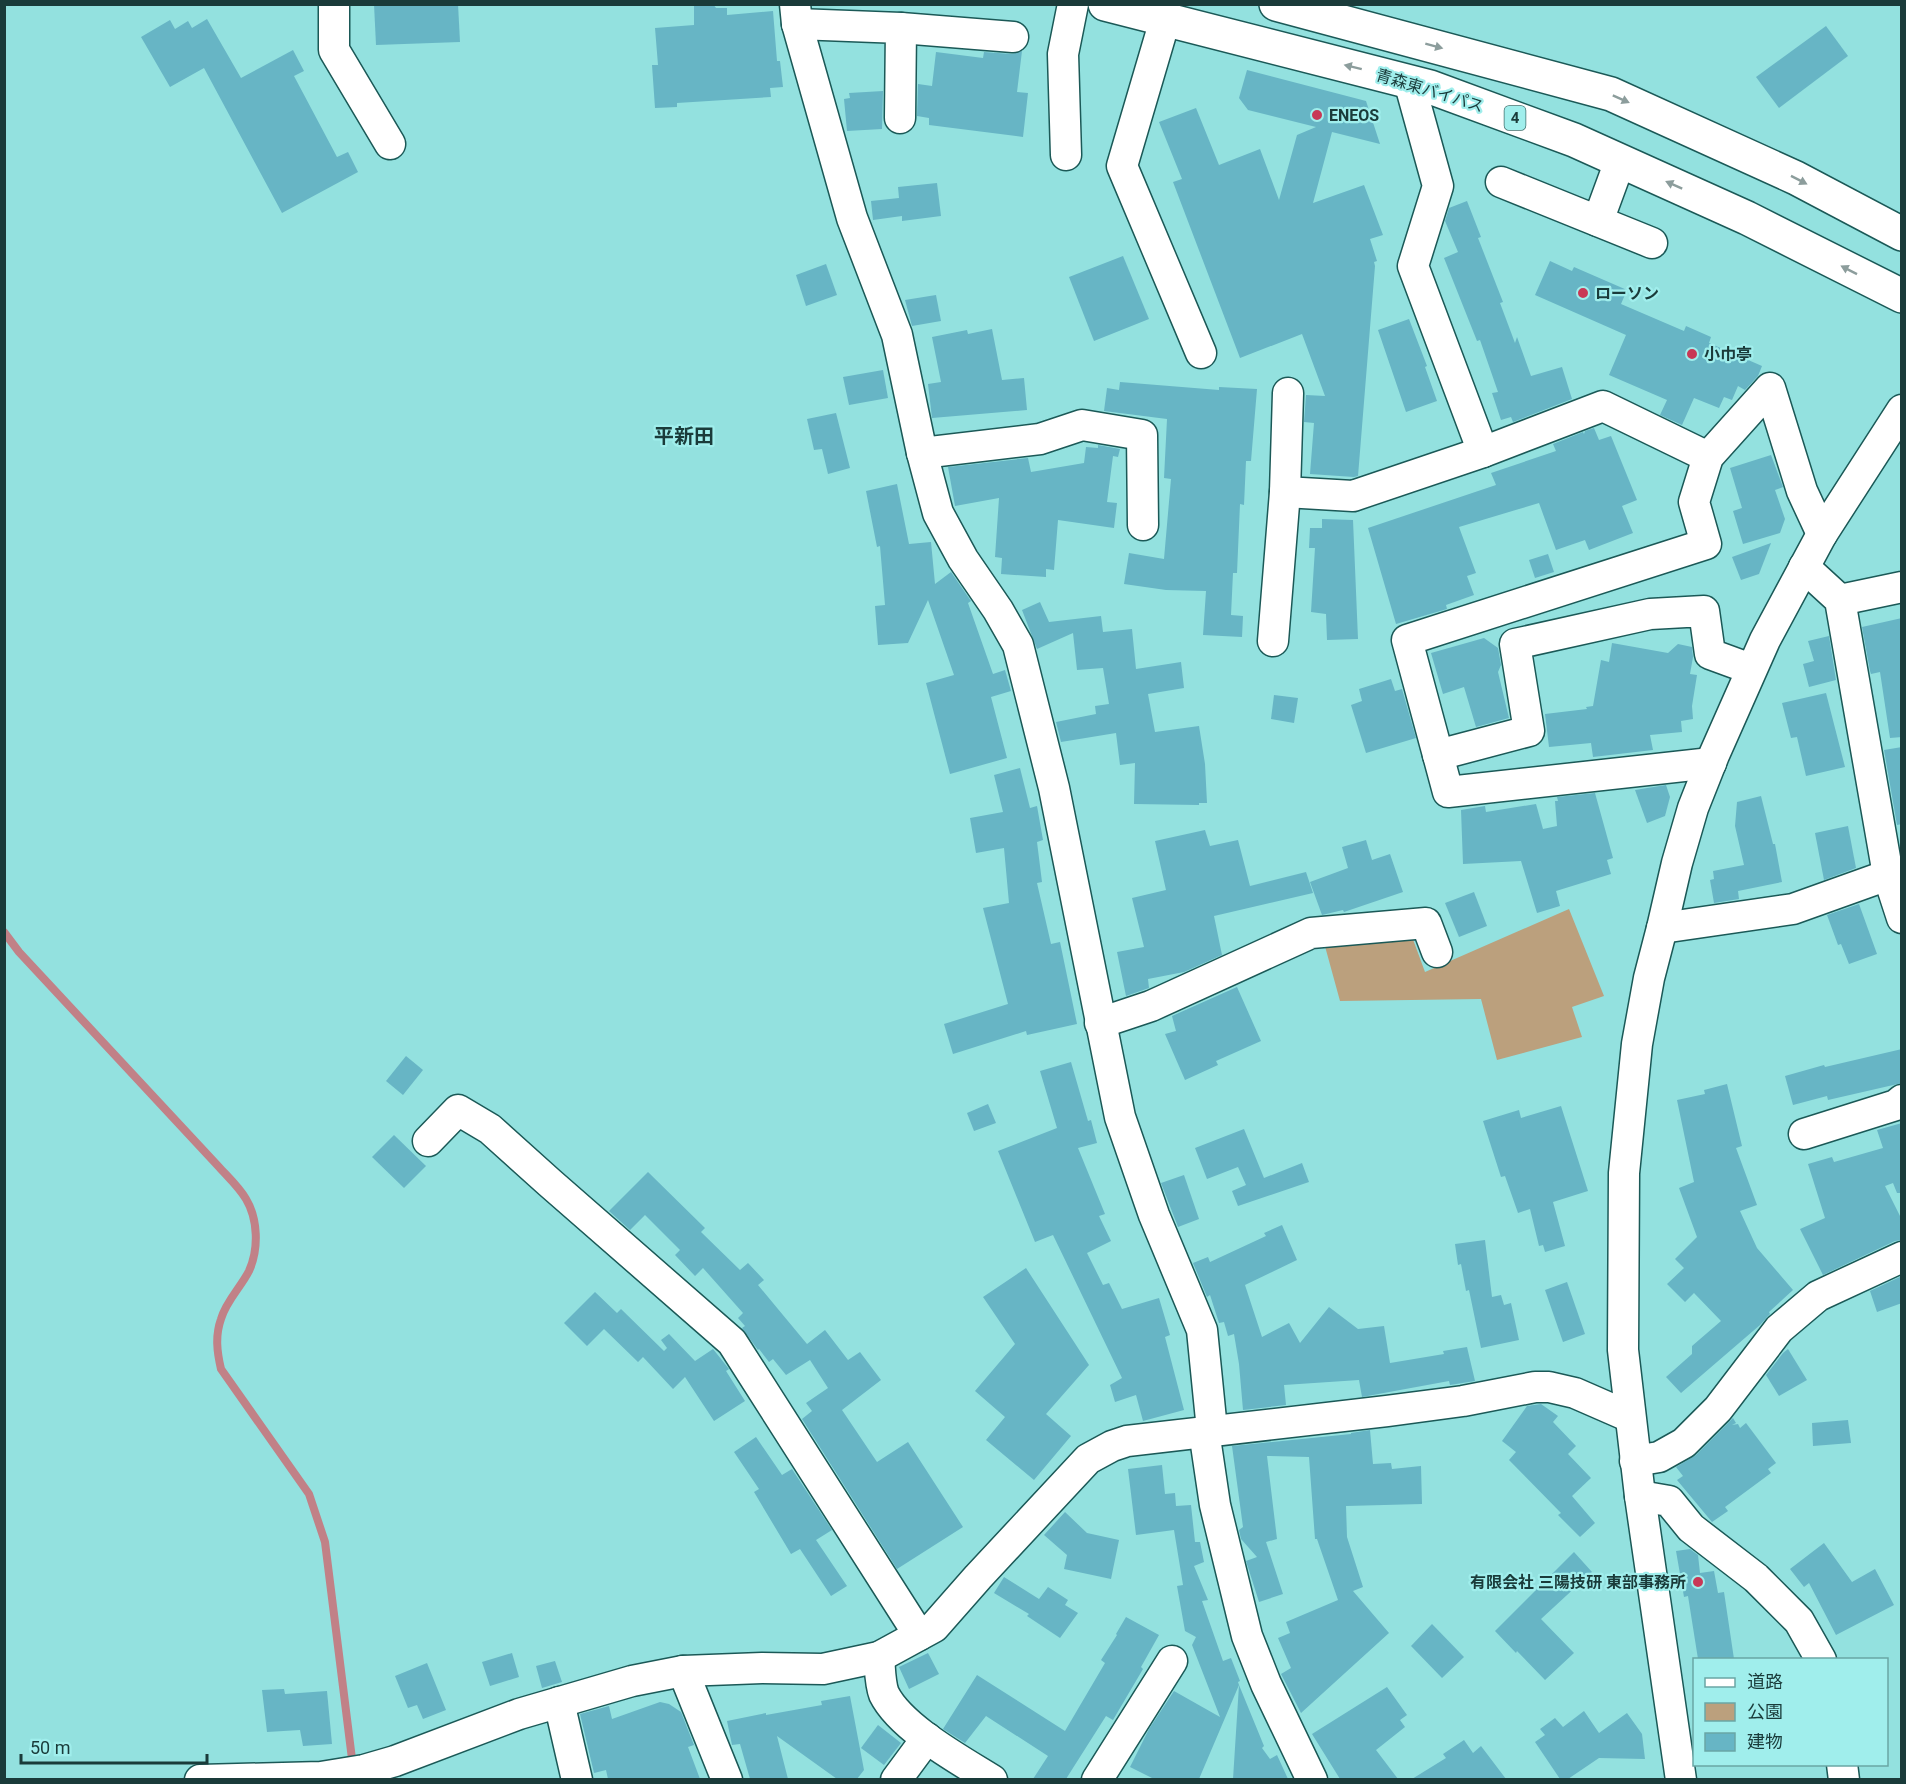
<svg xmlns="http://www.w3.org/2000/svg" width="1906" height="1784" viewBox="0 0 1906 1784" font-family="Roboto,'Noto Sans JP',sans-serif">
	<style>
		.green { fill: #bba07d }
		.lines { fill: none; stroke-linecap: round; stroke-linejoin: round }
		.stream { stroke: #c18187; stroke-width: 8 }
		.building { fill: #67b5c5 }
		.minor-casing { stroke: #1b5957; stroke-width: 33 }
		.highway-casing { stroke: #1b5957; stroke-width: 36 }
		.minor { stroke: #fff; stroke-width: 30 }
		.highway { stroke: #fff; stroke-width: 33 }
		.oneway { fill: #8c9d9c }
		.poi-dot { fill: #c83856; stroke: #a0eeec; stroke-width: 2 }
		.labels { text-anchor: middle; stroke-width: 4.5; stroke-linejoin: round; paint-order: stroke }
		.shield { fill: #a0eeec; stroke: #42716f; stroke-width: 1.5 }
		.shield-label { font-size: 15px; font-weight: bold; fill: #1a3b3a }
		.street-label { font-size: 16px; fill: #1a3b3a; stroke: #a0eeec }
		.poi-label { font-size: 16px; font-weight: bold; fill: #1a3b3a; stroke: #a0eeec; text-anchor: start }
		.quarter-label { font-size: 20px; font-weight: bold; fill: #1a3b3a; stroke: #a0eeec }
	</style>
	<rect width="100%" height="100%" fill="#93e1df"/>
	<polygon class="green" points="1569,909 1604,996 1572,1007 1582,1037 1497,1060 1481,999 1340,1001 1323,939 1411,934 1425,972"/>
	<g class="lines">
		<path class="stream" d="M 4,932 L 19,952 L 219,1167 C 228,1177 239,1187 246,1199 C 258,1219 259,1249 249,1271 C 241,1287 226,1301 221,1319 C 215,1336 217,1352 221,1369 L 309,1494 L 325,1542 L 352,1759"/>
	</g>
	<g class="building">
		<polygon points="374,4 458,4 460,42 376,45"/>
		<polygon points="694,4 713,4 716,8 727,8 727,15 773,11 777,61 780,61 783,87 770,88 771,97 677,103 677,107 655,108 652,65 658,65 655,28 694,25"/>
		<polygon points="207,19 241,78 293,50 304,71 294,76 337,157 348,152 358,172 282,213 204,68 170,87 141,37 170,20 175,29 188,21 192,28"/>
		<polygon points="1826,26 1848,56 1779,108 1756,77"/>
		<polygon points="1022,51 1017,92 1028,93 1023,137 929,125 929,118 917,116 918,84 932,86 936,52 983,58 984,52 1012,54"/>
		<polygon points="1247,70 1366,101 1380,144 1332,132 1313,203 1364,185 1383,235 1370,239 1377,261 1374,262 1375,266 1358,476 1354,477 1310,474 1314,423 1304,422 1306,395 1325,396 1302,334 1240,358 1173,182 1182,179 1159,122 1196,108 1219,165 1260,149 1279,200 1297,135 1316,127 1248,110 1239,98"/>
		<polygon points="883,91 882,129 847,131 844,99 850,98 849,93"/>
		<polygon points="937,183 941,216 902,221 902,216 873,220 871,201 899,198 898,187"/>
		<polygon points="1467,201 1481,237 1478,238 1503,302 1500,303 1515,343 1517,337 1531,376 1562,367 1572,399 1513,422 1511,417 1501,420 1492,393 1498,392 1480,340 1477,341 1444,258 1458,252 1445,221 1449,208"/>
		<polygon points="1123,256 1149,319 1094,341 1069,277"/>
		<polygon points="1550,261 1572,271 1574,267 1627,290 1621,304 1684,331 1686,326 1711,337 1709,343 1762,366 1758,376 1745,390 1738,386 1732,400 1724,397 1719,408 1694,398 1682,425 1660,415 1667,400 1609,375 1626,335 1535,295"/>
		<polygon points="826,264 837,295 806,306 796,275"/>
		<polygon points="936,295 941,321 912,326 905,300"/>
		<polygon points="1409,319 1427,366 1425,367 1437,401 1406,412 1378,330"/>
		<polygon points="992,329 1002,380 1024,378 1027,410 932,418 928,384 941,382 932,337 967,330 968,334"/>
		<polygon points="883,370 888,398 849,405 843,377"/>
		<polygon points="1120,382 1219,390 1219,387 1257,389 1251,461 1246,461 1244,505 1240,504 1237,573 1233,573 1231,615 1243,616 1242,637 1203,635 1206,591 1166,590 1124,584 1129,553 1164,559 1171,479 1164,478 1167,419 1104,411 1107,388 1119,390"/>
		<polygon points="836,413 850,468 828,474 822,449 814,450 807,419"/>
		<polygon points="1594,428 1599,440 1611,436 1637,500 1622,506 1633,533 1589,550 1585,540 1556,550 1539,503 1459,527 1476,573 1467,576 1474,595 1446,605 1447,609 1396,624 1368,528 1496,485 1491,473 1556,451 1553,444 1583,432 1584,434 1585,431"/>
		<polygon points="1098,445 1120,449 1118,457 1113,456 1107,502 1117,503 1114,528 1058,520 1054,570 1046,569 1046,577 1001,574 1002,558 995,557 999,498 955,506 948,467 1028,458 1031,472 1084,463 1086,447 1098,448"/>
		<polygon points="1771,455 1783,487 1775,490 1785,519 1780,533 1743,544 1733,511 1742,508 1730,468"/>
		<polygon points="897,484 909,544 931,542 935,584 951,572 971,601 968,603 993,674 1005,670 1011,691 991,697 1007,758 950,774 926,683 954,675 928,600 908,643 878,645 875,606 885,605 880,546 877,547 866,491"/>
		<polygon points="1322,519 1353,520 1358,639 1327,640 1326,614 1311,612 1315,548 1309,548 1310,528 1322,528"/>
		<polygon points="1771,543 1759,574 1741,580 1732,557"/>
		<polygon points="1548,554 1554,572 1535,578 1529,560"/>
		<polygon points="1040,602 1049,622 1101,616 1103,632 1132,629 1136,669 1181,662 1184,688 1148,694 1155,732 1199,726 1205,764 1207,803 1199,803 1199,805 1134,804 1135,763 1120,765 1116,733 1061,742 1056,722 1096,714 1095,706 1109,704 1103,668 1077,670 1073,633 1037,649 1022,610"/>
		<polygon points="1902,618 1902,737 1890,738 1880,672 1871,674 1870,671 1862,627"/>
		<polygon points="1829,636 1836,680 1809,687 1803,664 1814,661 1808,641"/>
		<polygon points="1484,638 1498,648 1501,665 1498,672 1509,718 1476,727 1464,687 1443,694 1431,653"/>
		<polygon points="1612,643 1668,653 1678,644 1692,647 1693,657 1690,674 1697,675 1692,706 1693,719 1681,721 1682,732 1650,735 1653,750 1593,757 1591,743 1549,747 1545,714 1587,709 1586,707 1593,706 1601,660 1609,662"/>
		<polygon points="1391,679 1395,691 1402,689 1416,738 1366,753 1351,705 1362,701 1359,689"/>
		<polygon points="1826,693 1845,767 1806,776 1797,737 1791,738 1782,703"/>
		<polygon points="1274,695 1298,698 1294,723 1271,719"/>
		<polygon points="1902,747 1902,824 1897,825 1884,750"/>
		<polygon points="1020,768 1030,808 1037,806 1043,840 1037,842 1042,882 1037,883 1051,944 1060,942 1077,1024 1027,1035 1026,1031 953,1054 944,1024 1008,1004 983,908 1009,903 1004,848 976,853 970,818 1003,812 994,775"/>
		<polygon points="1666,785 1670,797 1665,816 1647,823 1635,790"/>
		<polygon points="1595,793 1613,858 1607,860 1611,874 1556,891 1560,906 1537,913 1521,861 1463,864 1461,810 1485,806 1486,812 1536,804 1543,829 1557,826 1555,801 1558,801 1557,797"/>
		<polygon points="1761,796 1773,844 1775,844 1782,882 1738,891 1739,899 1714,903 1710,880 1714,879 1713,871 1744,865 1735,826 1737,802"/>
		<polygon points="1848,826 1856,868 1824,880 1815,833"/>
		<polygon points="1205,830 1210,846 1238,840 1250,886 1306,872 1313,893 1214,916 1222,955 1184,972 1148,979 1149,988 1126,996 1117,952 1144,947 1132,898 1166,890 1155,841"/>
		<polygon points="1366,840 1372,860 1390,854 1403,892 1344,912 1343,910 1322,915 1310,882 1348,868 1342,847"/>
		<polygon points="1474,892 1487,926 1459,937 1445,903"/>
		<polygon points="1859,904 1877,954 1849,964 1841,944 1838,945 1827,915"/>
		<polygon points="1237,987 1261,1041 1216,1061 1218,1065 1185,1080 1165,1034 1176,1031 1172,1016"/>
		<polygon points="1902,1049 1902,1083 1828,1100 1827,1096 1793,1105 1785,1076 1824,1065 1825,1067"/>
		<polygon points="406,1056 423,1070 403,1095 386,1081"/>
		<polygon points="1071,1062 1088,1121 1091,1120 1097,1143 1078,1148 1105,1214 1099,1216 1111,1241 1087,1253 1103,1285 1109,1283 1122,1309 1159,1298 1170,1335 1165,1337 1184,1410 1143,1421 1136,1395 1115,1402 1110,1385 1122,1378 1053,1235 1035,1242 998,1151 1057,1128 1040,1071"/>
		<polygon points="1727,1084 1742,1146 1736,1148 1757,1205 1740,1211 1757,1248 1793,1290 1769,1312 1770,1314 1760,1325 1681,1393 1666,1377 1692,1354 1692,1346 1721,1321 1694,1293 1685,1302 1667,1284 1684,1268 1675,1259 1697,1237 1679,1188 1694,1182 1677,1100 1705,1094 1704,1090"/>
		<polygon points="988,1104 996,1123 974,1131 967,1113"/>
		<polygon points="1561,1106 1588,1191 1553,1202 1565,1246 1545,1252 1543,1245 1539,1246 1530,1209 1518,1213 1505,1176 1501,1177 1483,1121 1519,1110 1521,1118"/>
		<polygon points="1902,1123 1902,1193 1897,1193 1893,1183 1885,1186 1902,1220 1902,1240 1895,1241 1823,1275 1800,1229 1825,1218 1808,1164 1832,1157 1834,1162 1883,1148 1877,1130"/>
		<polygon points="1244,1129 1264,1178 1302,1163 1309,1182 1238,1206 1232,1191 1246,1185 1238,1167 1207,1179 1195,1148"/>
		<polygon points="394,1135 426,1166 404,1188 372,1157"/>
		<polygon points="648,1172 705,1228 701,1232 740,1270 748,1263 764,1280 758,1285 807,1344 825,1330 848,1360 860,1352 881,1380 842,1410 877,1462 908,1442 963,1527 897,1569 802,1419 812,1411 806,1403 828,1388 810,1360 786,1375 773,1359 769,1362 759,1349 758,1350 742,1328 745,1326 738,1318 743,1313 703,1268 695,1276 675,1255 680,1250 645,1215 630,1230 609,1211"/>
		<polygon points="1184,1175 1199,1219 1178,1227 1161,1183"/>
		<polygon points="1282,1225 1297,1260 1245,1285 1262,1337 1289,1323 1300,1343 1329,1307 1358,1329 1384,1326 1390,1363 1444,1354 1443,1351 1467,1347 1475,1381 1450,1385 1449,1381 1362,1397 1359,1380 1284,1385 1286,1405 1243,1410 1239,1364 1234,1334 1228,1336 1224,1322 1219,1323 1210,1295 1207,1297 1193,1263 1208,1257 1210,1262 1266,1236 1264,1233"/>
		<polygon points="1485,1240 1492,1297 1501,1295 1504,1305 1511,1303 1519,1340 1481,1348 1469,1290 1466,1291 1461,1264 1458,1265 1455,1244"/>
		<polygon points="1026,1268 1089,1365 1046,1414 1071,1436 1034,1480 986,1440 1005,1417 975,1391 1015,1344 983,1297"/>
		<polygon points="1902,1276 1902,1303 1877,1312 1870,1291"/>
		<polygon points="1567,1282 1585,1334 1563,1342 1545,1290"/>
		<polygon points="595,1292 617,1313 621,1309 664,1351 667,1348 661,1340 669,1334 695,1361 713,1349 729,1369 726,1371 745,1401 714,1421 685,1377 673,1389 643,1357 638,1362 604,1329 587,1346 564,1323"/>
		<polygon points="1788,1349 1807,1380 1779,1396 1766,1375 1783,1353"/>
		<polygon points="1541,1404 1558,1416 1553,1422 1576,1446 1568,1454 1591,1478 1572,1496 1595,1523 1580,1537 1558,1515 1561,1513 1509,1460 1516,1452 1502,1441 1527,1406"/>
		<polygon points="1733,1418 1736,1423 1732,1425 1738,1424 1740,1428 1746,1423 1776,1463 1768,1469 1771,1473 1725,1507 1728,1511 1712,1522 1677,1480 1683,1476 1676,1467 1696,1455"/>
		<polygon points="1848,1420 1851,1443 1813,1446 1812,1423"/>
		<polygon points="1370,1430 1373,1464 1391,1463 1392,1469 1421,1466 1422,1504 1346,1506 1347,1537 1363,1587 1353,1591 1389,1633 1301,1713 1281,1674 1291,1668 1278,1638 1290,1633 1286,1622 1338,1600 1317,1539 1315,1539 1309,1457 1267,1456 1277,1539 1266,1542 1283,1594 1259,1602 1246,1561 1257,1557 1241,1539 1239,1530 1243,1527 1232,1446 1351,1434 1351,1433"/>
		<polygon points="756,1437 782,1475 792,1469 832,1530 816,1540 847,1586 831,1596 800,1549 791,1554 754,1492 759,1489 734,1452"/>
		<polygon points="1162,1465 1165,1494 1175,1493 1176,1506 1191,1505 1195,1542 1200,1542 1204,1562 1194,1566 1208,1600 1202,1601 1223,1661 1231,1658 1240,1681 1238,1682 1239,1685 1199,1779 1154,1779 1130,1767 1149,1729 1174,1691 1220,1717 1192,1645 1196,1637 1185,1631 1177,1586 1183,1585 1174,1530 1136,1535 1128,1469"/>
		<polygon points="1065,1512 1087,1533 1119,1540 1111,1579 1064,1569 1067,1555 1044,1535"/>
		<polygon points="1824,1543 1852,1582 1875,1569 1894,1605 1836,1635 1809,1583 1804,1587 1790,1569"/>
		<polygon points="1690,1549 1698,1555 1700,1573 1714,1571 1718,1593 1724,1592 1734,1659 1698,1659 1688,1596 1684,1597 1676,1551"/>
		<polygon points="1574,1552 1592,1572 1541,1619 1574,1653 1545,1680 1517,1651 1516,1653 1495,1631"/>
		<polygon points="1004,1577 1039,1599 1048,1587 1068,1600 1065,1605 1078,1613 1060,1638 1027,1616 1029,1614 994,1593"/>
		<polygon points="1126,1617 1159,1635 1141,1667 1143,1669 1113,1720 1106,1716 1066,1779 1033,1779 1048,1756 986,1716 965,1743 943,1729 977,1675 1065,1731 1105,1663 1101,1660 1117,1635 1116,1634"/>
		<polygon points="1432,1624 1464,1657 1442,1678 1411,1646"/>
		<polygon points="512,1653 519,1677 490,1686 482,1662"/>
		<polygon points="928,1653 939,1674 909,1689 899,1667"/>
		<polygon points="555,1661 562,1682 542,1688 536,1666"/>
		<polygon points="427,1663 446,1710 423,1719 417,1705 408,1708 395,1676"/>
		<polygon points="1239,1685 1264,1746 1262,1748 1270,1759 1277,1755 1288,1779 1233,1779"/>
		<polygon points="1387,1687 1407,1715 1400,1720 1405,1727 1376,1750 1398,1779 1340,1779 1312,1734"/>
		<polygon points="284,1689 285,1694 327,1691 332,1744 303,1746 300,1730 267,1732 262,1690"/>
		<polygon points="850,1696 864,1770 857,1779 837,1779 777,1736 788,1779 750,1779 740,1744 732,1745 727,1721 766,1713 766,1715 822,1705 821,1701"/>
		<polygon points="660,1702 669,1704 681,1712 694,1745 688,1747 700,1779 608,1779 606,1770 594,1773 580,1714 609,1706 612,1719"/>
		<polygon points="1584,1711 1599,1733 1627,1713 1642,1734 1645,1759 1599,1758 1568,1779 1560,1779 1535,1742 1545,1735 1540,1729 1555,1718 1563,1727"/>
		<polygon points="878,1725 901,1743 884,1765 861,1748"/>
		<polygon points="1464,1740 1473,1753 1481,1746 1506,1779 1412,1779 1446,1758 1443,1754"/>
	</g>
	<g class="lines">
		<defs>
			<g id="minor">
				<polyline points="334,4 334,50 390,144"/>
				<polyline points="795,4 797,24 852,218 897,335 922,453 938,513 963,559 998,610 1018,645 1054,788 1120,1117 1154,1215 1202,1330 1212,1430"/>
				<polyline points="1165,20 1122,166 1201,353"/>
				<polyline points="797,24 901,28 900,118"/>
				<polyline points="901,28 1013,37"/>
				<polyline points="1409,81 1438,186 1413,266 1483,452"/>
				<polyline points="1066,155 1063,54 1073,4"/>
				<polyline points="1501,182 1652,243"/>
				<polyline points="1598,221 1620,161"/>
				<polyline points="922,453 1040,439 1082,425 1142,435 1143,525"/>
				<polyline points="1285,492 1353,496 1483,452 1603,406 1708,457"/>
				<polyline points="1804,567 1840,600 1888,875 1902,918"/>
				<polyline points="1840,600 1902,587"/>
				<polyline points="1273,641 1285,492 1288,393"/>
				<polyline points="1438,755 1529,731 1515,644 1650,614 1704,611 1710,654 1751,669"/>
				<polyline points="1711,763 1448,792 1407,640 1706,544 1694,502 1708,457 1770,388 1802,491 1822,534"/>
				<polyline points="1662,928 1793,909 1888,875"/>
				<polyline points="1100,1023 1151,1006 1311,933 1426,923 1437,952"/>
				<polyline points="1804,1134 1896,1105 1902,1100"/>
				<polyline points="428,1141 458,1110 490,1129 550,1183 732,1342 919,1635"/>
				<polyline points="1204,1431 1215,1505 1247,1636 1266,1684 1312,1780"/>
				<polyline points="1635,1461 1659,1457 1684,1443 1718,1409 1779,1329 1818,1296 1902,1257"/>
				<polyline points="1640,1496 1669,1501 1691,1528 1756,1578 1799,1621 1821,1660"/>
				<path d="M 879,1657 C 880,1668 880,1684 884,1694 C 901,1728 960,1760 992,1780"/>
				<polyline points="683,1671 727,1780"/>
				<polyline points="559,1702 577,1780"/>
				<polyline points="1842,1764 1844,1780"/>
				<polyline points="200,1780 321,1777 364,1770 395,1761 519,1714 632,1681 683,1671 762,1668 823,1669 879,1657 934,1627 978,1577 1088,1459 1112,1446 1127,1441 1387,1411 1463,1401 1535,1387 1549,1387 1575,1393 1630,1417"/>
				<polyline points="896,1780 927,1738"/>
				<polyline points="1097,1780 1172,1661"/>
				<polyline points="1681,1780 1640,1496 1623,1350 1624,1173 1637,1044 1649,978 1662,928 1677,863 1693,808 1714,755 1765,640 1822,534 1902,410"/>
			</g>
			<g id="highway">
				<polyline points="1105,4 1430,87 1574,140 1747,218 1902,296"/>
				<polyline points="1276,4 1611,94 1796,178 1902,234"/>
			</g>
		</defs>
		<use href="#minor" class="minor-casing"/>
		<use href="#highway" class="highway-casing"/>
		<use href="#minor" class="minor"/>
		<use href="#highway" class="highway"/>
	</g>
	<defs><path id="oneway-solid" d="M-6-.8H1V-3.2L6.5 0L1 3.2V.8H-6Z" transform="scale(1.5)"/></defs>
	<g class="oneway">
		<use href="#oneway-solid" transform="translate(1434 46) rotate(15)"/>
		<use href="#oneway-solid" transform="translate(1353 67) rotate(-166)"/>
		<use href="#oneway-solid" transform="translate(1621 99) rotate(24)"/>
		<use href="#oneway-solid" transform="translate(1799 180) rotate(27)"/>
		<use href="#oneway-solid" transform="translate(1674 185) rotate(-156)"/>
		<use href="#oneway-solid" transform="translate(1849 270) rotate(-153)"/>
	</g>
	<g class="poi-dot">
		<circle cx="1317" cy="115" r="6"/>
		<circle cx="1583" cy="293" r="6"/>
		<circle cx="1692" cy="354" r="6"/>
		<circle cx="1698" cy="1582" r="6"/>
	</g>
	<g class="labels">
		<rect class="shield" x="1504.5" y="106" width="21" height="24" rx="4.5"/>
		<g class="shield-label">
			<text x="1515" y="123">4</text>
		</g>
		<g class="street-label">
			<text transform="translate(1430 90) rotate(17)" y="6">青森東バイパス</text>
		</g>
		<g class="poi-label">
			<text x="1329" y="121">ENEOS</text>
			<text x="1595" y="299">ローソン</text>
			<text x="1704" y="360">小巾亭</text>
			<text x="1686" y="1588" text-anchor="end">有限会社 三陽技研 東部事務所</text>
		</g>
		<g class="quarter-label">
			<text x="684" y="443">平新田</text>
		</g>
	</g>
	<rect width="1906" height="1784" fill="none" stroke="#1a3b3a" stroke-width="12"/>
	<rect x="1693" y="1658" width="195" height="108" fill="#a0eeec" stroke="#6aa6a5" stroke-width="1.5"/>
	<rect x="1705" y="1678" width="30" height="9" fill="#ffffff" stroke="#6aa6a5" stroke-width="1.5"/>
	<text x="1747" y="1688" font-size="18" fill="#1a3b3a">道路</text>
	<rect x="1705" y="1703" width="30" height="18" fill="#bba07d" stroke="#6aa6a5" stroke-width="1.5"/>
	<text x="1747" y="1718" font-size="18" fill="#1a3b3a">公園</text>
	<rect x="1705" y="1733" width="30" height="18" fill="#67b5c5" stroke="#6aa6a5" stroke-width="1.5"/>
	<text x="1747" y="1748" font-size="18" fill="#1a3b3a">建物</text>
	<path d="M21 1754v9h186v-9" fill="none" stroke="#1a3b3a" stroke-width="3"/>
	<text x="30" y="1754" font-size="18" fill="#1a3b3a" stroke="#a0eeec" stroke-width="4.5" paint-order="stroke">50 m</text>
</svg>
